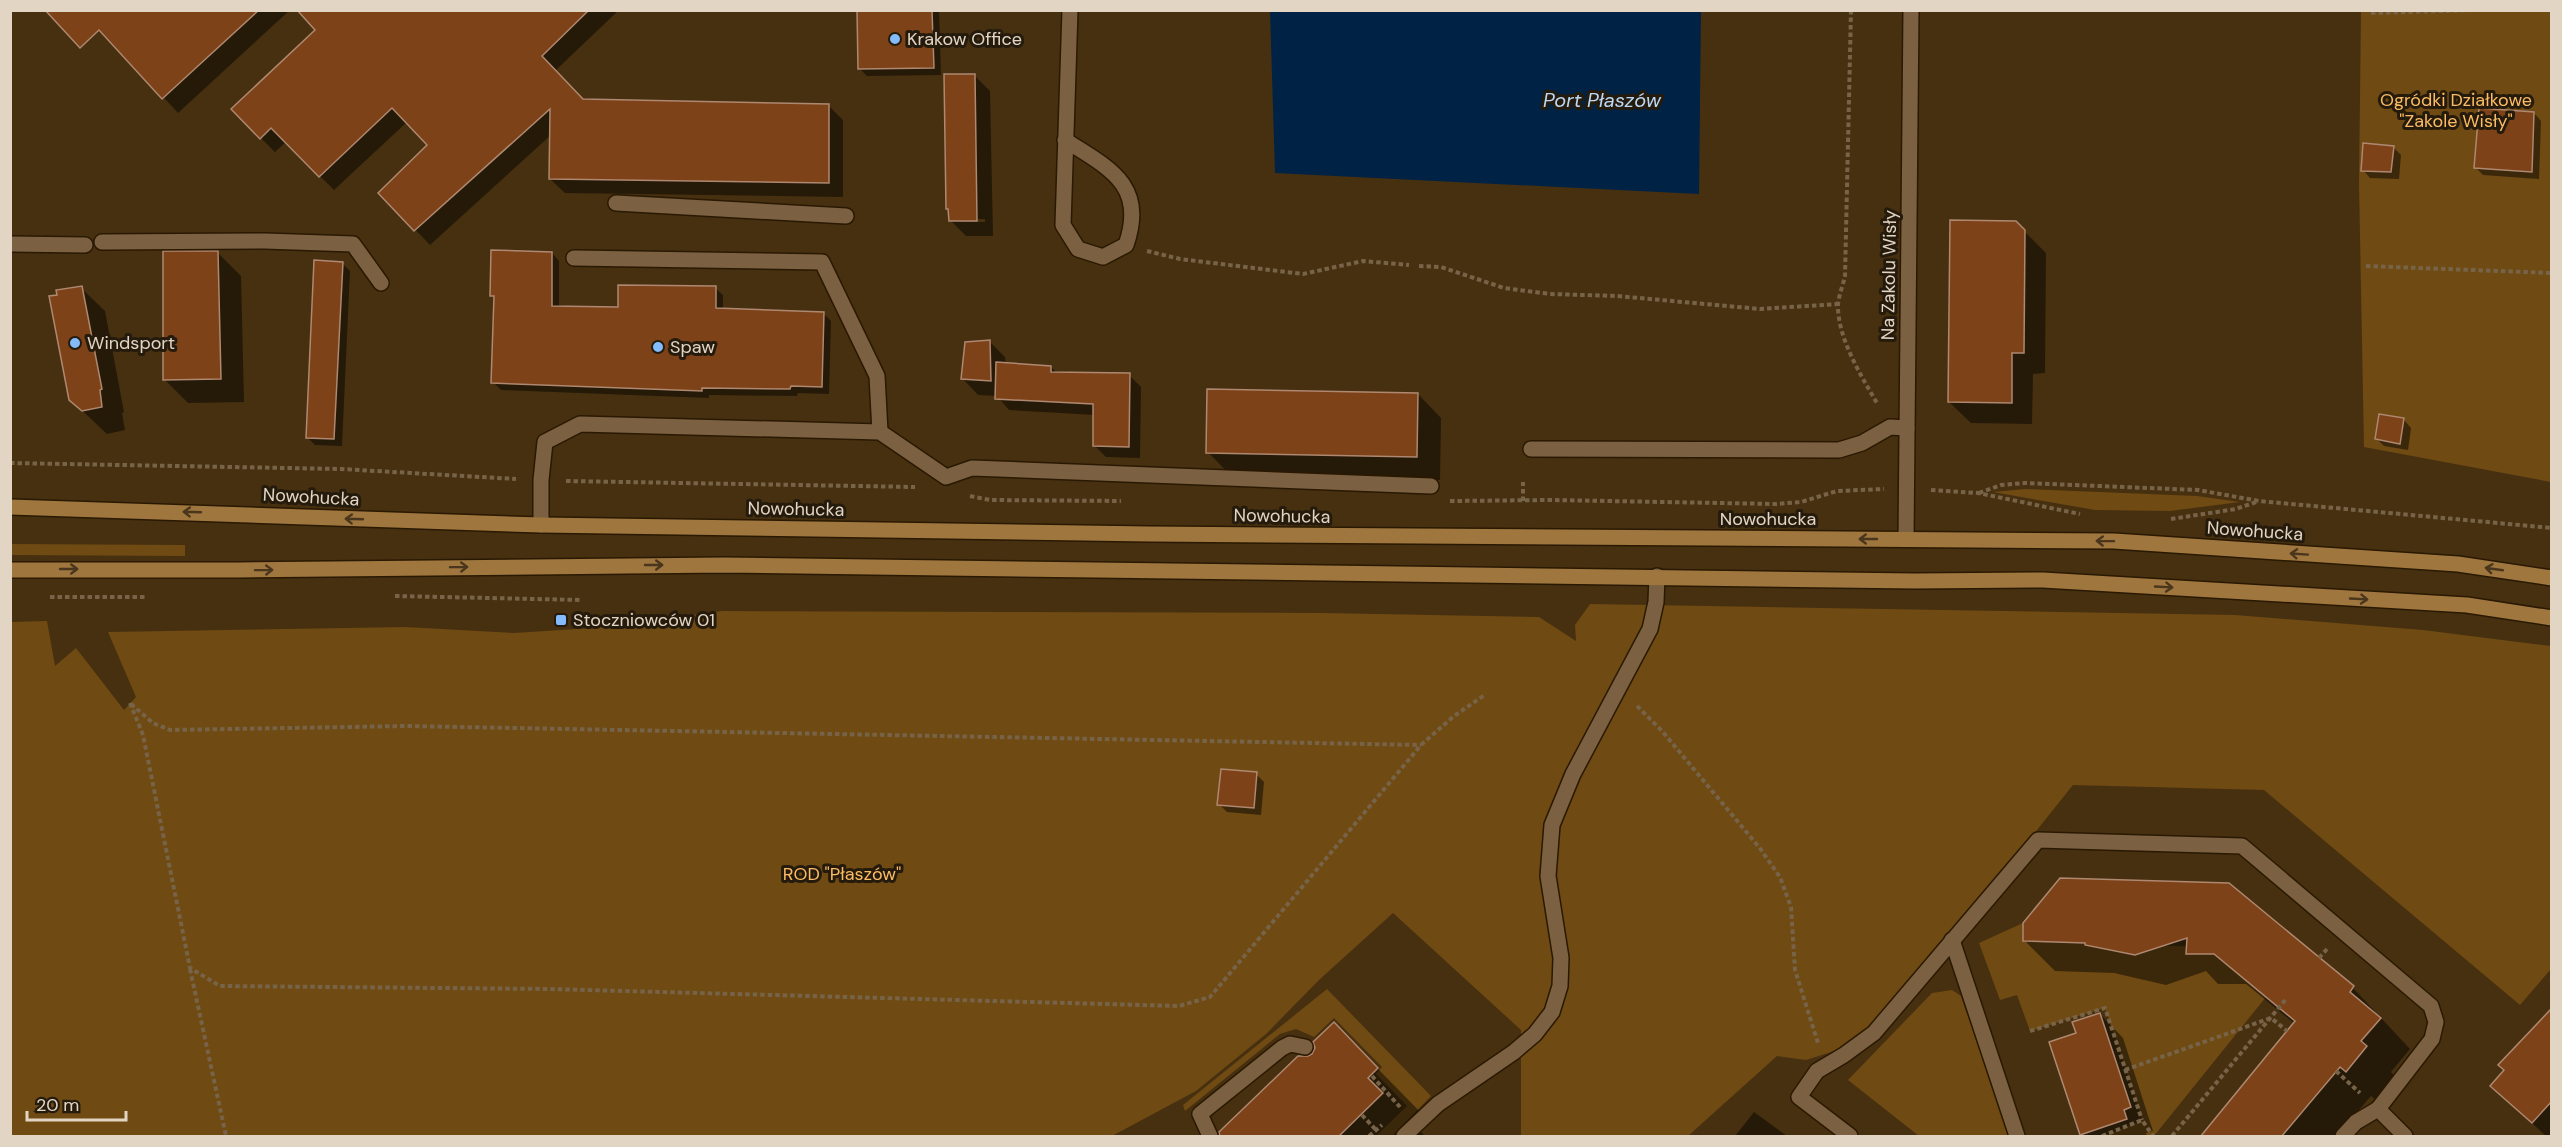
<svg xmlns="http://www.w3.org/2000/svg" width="2562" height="1147" viewBox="0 0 2562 1147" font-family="'DM Sans',sans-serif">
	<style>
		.green { fill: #6f4a13 }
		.water { fill: #002245 }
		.shadow { fill: #0007; fill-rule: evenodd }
		.building { fill: #7d4217; stroke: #ae8871; stroke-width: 1.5 }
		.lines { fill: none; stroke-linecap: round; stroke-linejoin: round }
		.service-casing { stroke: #2a1902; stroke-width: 18 }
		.minor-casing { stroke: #2a1902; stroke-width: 18 }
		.secondary-casing { stroke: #2a1902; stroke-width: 18 }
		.path { stroke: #776348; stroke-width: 4; stroke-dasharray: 4.5 3; stroke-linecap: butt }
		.service { stroke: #7b6141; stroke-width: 15 }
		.minor { stroke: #7b6141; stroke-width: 15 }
		.secondary { stroke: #9f763e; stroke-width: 15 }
		.oneway { stroke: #4a361c }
		.poi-dot { fill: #84bcfb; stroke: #251b0d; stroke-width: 2 }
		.labels { text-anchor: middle; stroke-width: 6; stroke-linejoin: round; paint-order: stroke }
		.poi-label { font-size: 18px; fill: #e3d5c4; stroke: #251b0d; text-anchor: start }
		.park-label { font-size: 18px; fill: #fcbb64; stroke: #251b0d }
		.street-label { font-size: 18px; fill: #e3d5c4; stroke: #251b0d }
		.water-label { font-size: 20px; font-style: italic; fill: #bcd7f5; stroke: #251b0d }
	</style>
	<rect width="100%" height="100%" fill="#473010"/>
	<g class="green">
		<polygon points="2361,11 2551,11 2551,482 2364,447 2359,183"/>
		<polygon points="2025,489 2197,496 2240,502 2170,511 2095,510 1993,492"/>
		<polygon points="11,544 185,545 185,556 11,555"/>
		<polygon points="1590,604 2235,615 2423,630 2551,646 2551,969 2520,1005 2264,790 2073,785 2033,835 1867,1029 1838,1050 1806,1060 1777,1056 1688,1136 1521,1136 1521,1030 1393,913 1319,980 1266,1034 1196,1091 1112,1136 11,1136 10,622 47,621 55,666 76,648 124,710 136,697 108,632 405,627 514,633 593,628 722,611 1323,613 1539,617 1576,641 1575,625"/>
		<polygon points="2023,923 2023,941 2205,947 2266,997 2154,1136 2102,1136 2142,1120 2105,1008 2030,1031 2017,995 2000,1000 1979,943"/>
		<polygon points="1327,989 1431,1096 1392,1136 1376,1136 1407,1106 1376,1074 1382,1067 1334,1018 1314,1037 1296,1029 1280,1034 1185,1111 1183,1105"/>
		<polygon points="1952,990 1961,996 2009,1136 1919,1136 1848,1080 1932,993"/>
	</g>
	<polygon class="water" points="1270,11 1701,11 1699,194 1275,173"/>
	<g class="shadow">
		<polygon points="97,10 290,10 178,113 90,17"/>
		<polygon points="299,10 619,10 555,71 583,101 828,105 843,120 843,197 565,193 550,179 551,135 430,245 380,193 429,145 407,122 334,190 286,142 275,152 261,138 317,30"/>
		<polygon points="858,10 939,10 941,75 867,76 859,68"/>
		<path d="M 974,75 L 990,91 L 993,236 L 966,236 L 950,220 ZM 961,219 L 985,219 L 985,222 L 961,222 Z"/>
		<polygon points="2534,113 2541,121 2539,179 2483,175 2476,168"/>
		<polygon points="2393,147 2401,155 2399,179 2370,178 2363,170"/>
		<polygon points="2015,222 2046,253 2045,373 2033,374 2032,424 1971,423 1949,402"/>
		<polygon points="218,253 241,276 244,402 188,403 164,379"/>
		<polygon points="552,253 559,261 559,308 619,308 715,288 723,295 723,310 823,313 831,321 829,394 798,393 797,396 709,395 709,398 501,390 493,382 495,299 492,295"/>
		<polygon points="342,263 350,271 342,446 315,445 307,437"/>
		<polygon points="81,288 105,311 124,412 122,413 125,430 107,434 70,399 58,296"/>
		<polygon points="990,342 1005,357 1006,364 1051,367 1057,373 1129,375 1141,387 1140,458 1106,457 1094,445 1095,415 1009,410 997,396 978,395 963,379"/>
		<polygon points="1418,394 1441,418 1440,480 1231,476 1208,452"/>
		<polygon points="2404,420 2411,428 2408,450 2384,446 2377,439"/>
		<polygon points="1256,774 1264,782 1261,815 1227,812 1219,804"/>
		<polygon points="2228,885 2353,988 2410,1049 2391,1072 2396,1077 2377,1101 2371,1096 2336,1136 2202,1136 2295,1024 2246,984 2218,984 2206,971 2166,985 2114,973 2055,971 2024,940"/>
		<polygon points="2552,1009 2552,1136 2546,1136 2492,1086"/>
		<polygon points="2100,1014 2123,1038 2153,1131 2146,1133 2147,1136 2084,1136 2081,1134 2078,1034"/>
		<polygon points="1334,1024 1429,1121 1419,1130 1425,1136 1231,1136 1313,1055"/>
		<polygon points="1754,1112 1787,1136 1735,1136"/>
	</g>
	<g class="building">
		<polygon points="45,10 259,10 162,99 99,30 80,48"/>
		<polygon points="297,10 589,10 542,56 583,99 829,104 829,183 549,179 550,109 414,231 378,193 427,145 392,108 319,177 271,128 260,139 231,109 315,30"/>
		<polygon points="857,10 932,10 934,68 858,69"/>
		<polygon points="944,74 975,74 977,221 949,221 948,209 946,209"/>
		<polygon points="2479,108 2534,112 2532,172 2474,168"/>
		<polygon points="2363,143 2394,146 2391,172 2361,171"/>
		<polygon points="1950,220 2016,221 2025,230 2024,353 2012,353 2012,403 1948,402"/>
		<polygon points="491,250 552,252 552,306 618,307 618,285 716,286 716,308 824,312 822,387 791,386 790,389 702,388 702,391 491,383 494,296 490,296"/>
		<polygon points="163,251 218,251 221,379 163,380"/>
		<polygon points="314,260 343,262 334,439 306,438"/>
		<polygon points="82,286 102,389 100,390 102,407 82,411 69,400 49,296 57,295 56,290"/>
		<polygon points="990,340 991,381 961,379 965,342"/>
		<polygon points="996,362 1051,366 1051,372 1130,373 1129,447 1093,446 1093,404 995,399"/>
		<polygon points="1207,389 1418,393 1417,457 1206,453"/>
		<polygon points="2379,414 2404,418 2400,444 2375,439"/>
		<polygon points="1221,769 1257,772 1254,808 1217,805"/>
		<polygon points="2060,878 2229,883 2354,986 2350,992 2381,1018 2361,1041 2367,1046 2346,1072 2340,1067 2281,1137 2200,1137 2295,1021 2214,954 2186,954 2187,938 2135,955 2085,945 2085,943 2023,941 2023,923"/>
		<polygon points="2552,1008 2552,1101 2532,1123 2490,1086 2504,1070 2498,1065"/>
		<polygon points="2100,1013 2131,1107 2124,1110 2127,1119 2080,1135 2049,1042 2076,1033 2072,1022"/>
		<polygon points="1334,1022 1378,1068 1368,1078 1383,1093 1338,1137 1220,1137 1219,1132 1298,1056 1308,1056 1312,1054 1315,1048 1313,1042"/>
	</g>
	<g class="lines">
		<defs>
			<g id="service">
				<path d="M 1065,140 C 1109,168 1147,185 1126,245 L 1103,257 L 1078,249 L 1063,225 L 1070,10"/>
				<polyline points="616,203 846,216"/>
				<polyline points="102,242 265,241 353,244 381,283"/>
				<polyline points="10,244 85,245"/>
				<polyline points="574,258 822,262 877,376 880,432"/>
				<polyline points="1531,449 1839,450 1862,443 1890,427 1907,428"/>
				<polyline points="541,525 541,480 545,442 580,424 880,432 946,477 972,468 1431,486"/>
				<polyline points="1952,940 2017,1136"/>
				<polyline points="1210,1136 1200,1114 1282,1048 1290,1044 1305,1047"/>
				<polyline points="1404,1136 1438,1104 1514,1052 1535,1034 1552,1012 1560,986 1561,958 1548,876 1552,825 1573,774 1650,629 1656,602 1657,576"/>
				<polyline points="1850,1136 1799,1097 1817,1071 1844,1055 1874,1033 2038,840 2242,846 2431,1006 2436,1022 2432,1039 2378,1109"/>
			</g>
			<g id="minor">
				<polyline points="1906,539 1911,10"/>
				<polyline points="2343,1136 2356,1122 2378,1109 2405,1136"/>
			</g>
			<g id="secondary">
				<polyline points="10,507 541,525 1149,534 2114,541 2458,564 2552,578"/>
				<polyline points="10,570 239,570 724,565 1915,581 2043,580 2467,605 2552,618"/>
			</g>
		</defs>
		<use href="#service" class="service-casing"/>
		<use href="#minor" class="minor-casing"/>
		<use href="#secondary" class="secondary-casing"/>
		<g class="path">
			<path d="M 1851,10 L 1845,276 C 1843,285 1839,295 1838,304 C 1837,338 1862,377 1878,405"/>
			<polyline points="2371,13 2477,10"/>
			<polyline points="1147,251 1180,259 1303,274 1363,261 1409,265"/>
			<polyline points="1419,266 1441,267 1504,288 1550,294 1617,296 1760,309 1838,304"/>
			<polyline points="2366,266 2552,273"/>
			<polyline points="10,463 341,469 516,479"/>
			<polyline points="566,481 915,487"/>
			<polyline points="1931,490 1978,493 2080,514"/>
			<polyline points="1979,493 2001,485 2025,483 2198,490 2259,501 2552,528"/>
			<polyline points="970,496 990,500 1121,501"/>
			<polyline points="1450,501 1551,500 1776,504 1801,502 1837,491 1884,489"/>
			<polyline points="1523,501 1523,482"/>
			<polyline points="2171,519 2236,509 2259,501"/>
			<polyline points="395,596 582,600"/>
			<polyline points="50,597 145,597"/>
			<polyline points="130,703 143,735 190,968 220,986 550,989 1179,1006 1210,997 1421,745 1454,716 1486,694"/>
			<polyline points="131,704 153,723 170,730 407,726 1421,745"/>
			<polyline points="1637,706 1662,731 1759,847 1780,877 1791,907 1795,970 1818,1043"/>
			<polyline points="2319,958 2327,949"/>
			<polyline points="190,969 226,1136"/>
			<polyline points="2030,1031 2105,1008 2142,1120"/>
			<polyline points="2125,1070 2271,1018 2287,1031"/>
			<polyline points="2336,1071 2360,1093"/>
			<polyline points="1372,1076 1400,1107"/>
			<polyline points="1362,1115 1376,1130"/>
			<polyline points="1369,1136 1382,1125"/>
			<polyline points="2102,1136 2142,1120 2153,1136"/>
			<polyline points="2172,1136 2286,999"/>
		</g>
		<use href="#service" class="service"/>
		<use href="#minor" class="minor"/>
		<use href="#secondary" class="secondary"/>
	</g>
	<defs><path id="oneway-shaft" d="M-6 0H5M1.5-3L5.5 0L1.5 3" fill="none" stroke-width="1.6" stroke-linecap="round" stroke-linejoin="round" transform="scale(1.5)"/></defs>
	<g class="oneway">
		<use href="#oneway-shaft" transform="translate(192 512) rotate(-178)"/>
		<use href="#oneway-shaft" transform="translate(354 519) rotate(-178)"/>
		<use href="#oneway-shaft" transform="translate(1868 539) rotate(-180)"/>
		<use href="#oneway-shaft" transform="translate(2105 541) rotate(-179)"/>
		<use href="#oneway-shaft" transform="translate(2299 554) rotate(-176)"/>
		<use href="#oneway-shaft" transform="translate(654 565)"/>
		<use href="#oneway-shaft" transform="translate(459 567) rotate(-1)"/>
		<use href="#oneway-shaft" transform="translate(69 569)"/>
		<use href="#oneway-shaft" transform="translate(2494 569) rotate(-172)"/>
		<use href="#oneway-shaft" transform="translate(264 570) rotate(-1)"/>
		<use href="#oneway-shaft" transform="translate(2164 587) rotate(3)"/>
		<use href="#oneway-shaft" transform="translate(2359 599) rotate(3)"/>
	</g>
	<g class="poi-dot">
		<circle cx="895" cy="39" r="6"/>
		<circle cx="75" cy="343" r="6"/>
		<circle cx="658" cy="347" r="6"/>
		<rect x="555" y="614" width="12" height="12" rx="3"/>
	</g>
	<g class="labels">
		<g class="poi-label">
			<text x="907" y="45">Krakow Office</text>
			<text x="87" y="349">Windsport</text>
			<text x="670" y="353">Spaw</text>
			<text x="573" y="626">Stoczniowców 01</text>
		</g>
		<g class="park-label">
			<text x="2456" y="106">Ogródki Działkowe<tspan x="2456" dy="21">"Zakole Wisły"</tspan></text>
			<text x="842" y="880">ROD "Płaszów"</text>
		</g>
		<g class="street-label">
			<text transform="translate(1889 275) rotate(-89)" y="6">Na Zakolu Wisły</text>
			<text transform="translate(311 497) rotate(3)" y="6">Nowohucka</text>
			<text transform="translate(796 509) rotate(1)" y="6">Nowohucka</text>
			<text transform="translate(1282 516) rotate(1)" y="6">Nowohucka</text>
			<text x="1768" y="525">Nowohucka</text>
			<text transform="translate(2255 531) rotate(4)" y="6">Nowohucka</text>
		</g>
		<g class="water-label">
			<text x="1602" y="107">Port Płaszów</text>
		</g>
	</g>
	<rect width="2562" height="1147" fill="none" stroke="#e3d5c4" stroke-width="24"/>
	<path d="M27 1111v9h99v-9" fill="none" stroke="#e3d5c4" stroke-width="3"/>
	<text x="36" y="1111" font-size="18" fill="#e3d5c4" stroke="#251b0d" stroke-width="4.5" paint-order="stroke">20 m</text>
</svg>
